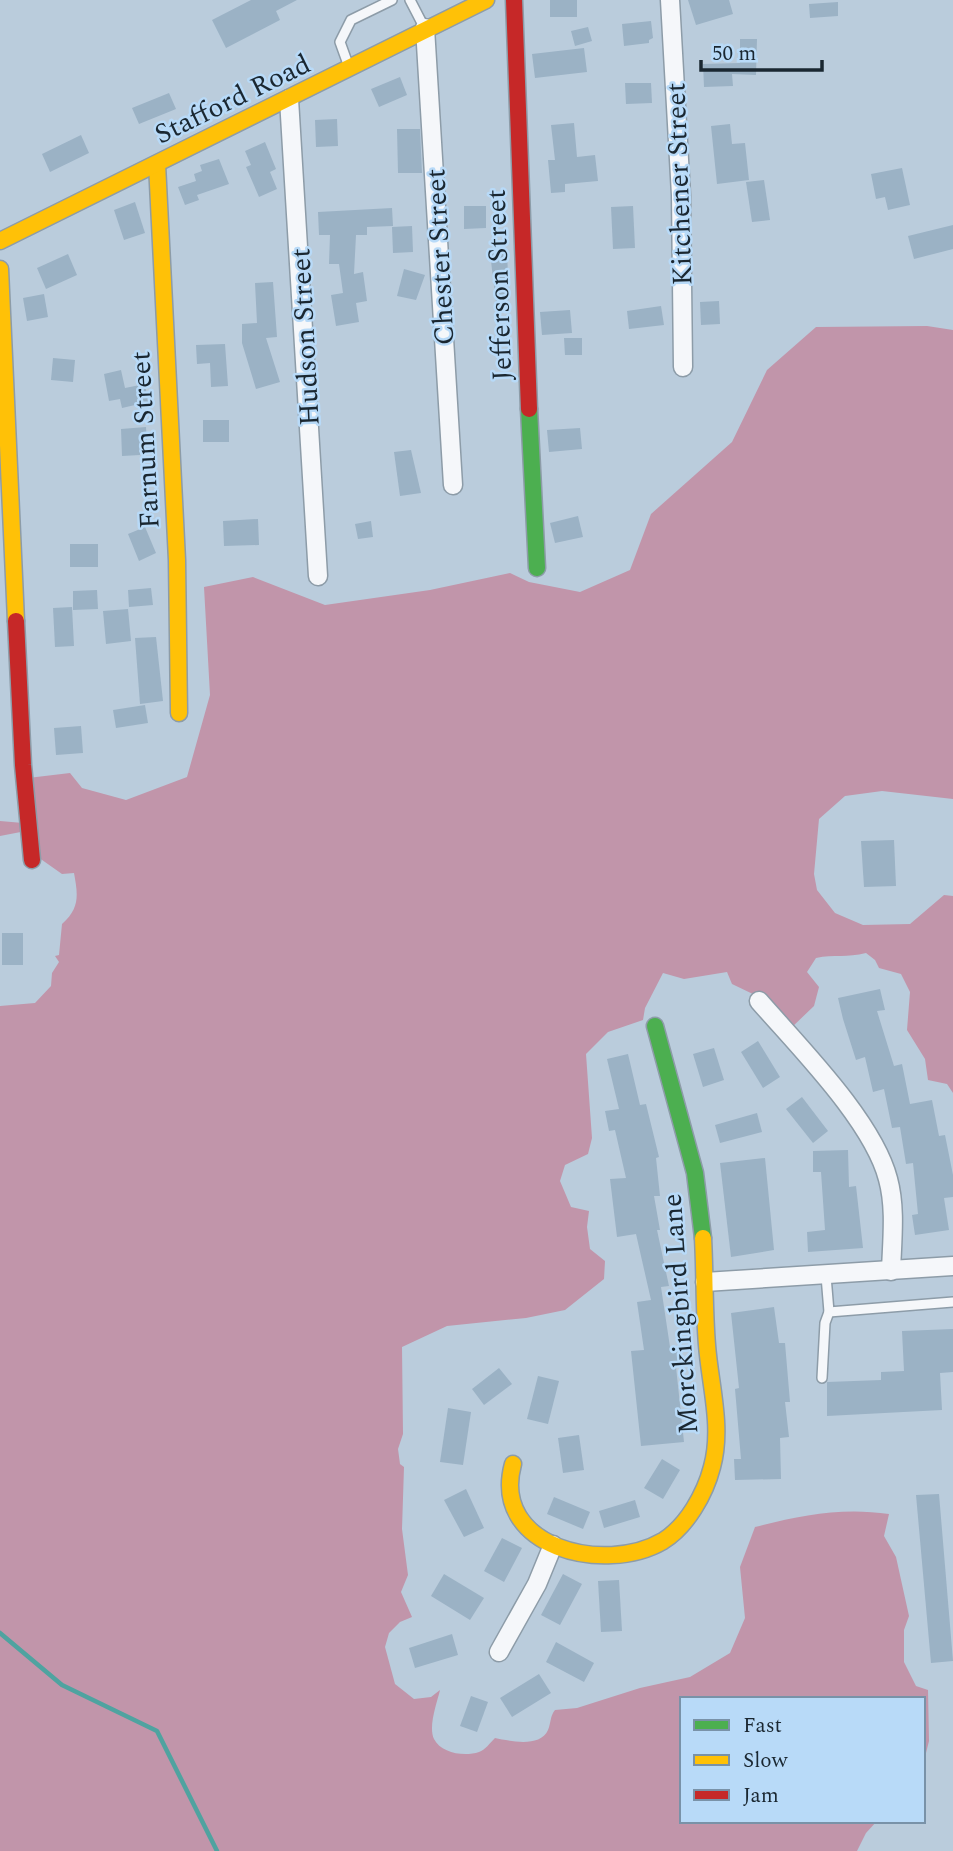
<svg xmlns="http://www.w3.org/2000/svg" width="953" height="1851" viewBox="0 0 953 1851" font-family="Spectral,serif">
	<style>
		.forest { fill: #c195aa }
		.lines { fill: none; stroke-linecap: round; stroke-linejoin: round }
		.stream { stroke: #4fa3a0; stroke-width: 4.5 }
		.building { fill: #9bb2c5 }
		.lane-casing { stroke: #8d9ca8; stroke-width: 12 }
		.street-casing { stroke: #8d9ca8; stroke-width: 21 }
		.fast-casing { stroke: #8d9ca8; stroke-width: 19 }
		.slow-casing { stroke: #8d9ca8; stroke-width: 19 }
		.jam-casing { stroke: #8d9ca8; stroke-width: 19 }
		.lane { stroke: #f5f7fa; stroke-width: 9 }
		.street { stroke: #f5f7fa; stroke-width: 18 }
		.fast { stroke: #4caf50; stroke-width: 16 }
		.slow { stroke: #ffc107; stroke-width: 16 }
		.jam { stroke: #c62828; stroke-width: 16 }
		.labels { text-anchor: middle; stroke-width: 5; stroke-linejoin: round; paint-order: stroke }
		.street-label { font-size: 28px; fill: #1a2731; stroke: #b8daf8 }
	</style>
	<rect width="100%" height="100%" fill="#baccdc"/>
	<path class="forest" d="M 927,326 L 953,330 L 953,799 L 882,791 L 845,796 L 819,819 L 814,874 L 817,890 L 835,913 L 863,925 L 910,924 L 944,895 L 953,896 L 953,1093 L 947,1084 L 928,1080 L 925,1059 L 907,1030 L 910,992 L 901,974 L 879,968 L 875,960 L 866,953 C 847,958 834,954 816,958 L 807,972 L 819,987 L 814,1006 L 790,1029 L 757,996 L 732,984 L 727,972 L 684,979 L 663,973 L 645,1008 L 643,1020 L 608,1032 L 586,1054 L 592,1138 L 588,1154 L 565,1165 L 560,1181 L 571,1207 L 589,1211 L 587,1227 L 590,1249 L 605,1261 L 604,1279 L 565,1310 L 526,1318 L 447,1326 L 402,1347 L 403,1434 L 398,1449 L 400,1464 L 404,1467 L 402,1529 L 408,1575 L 401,1592 L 412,1617 L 400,1622 L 389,1633 L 385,1647 L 395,1684 L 414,1699 L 431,1697 L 440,1690 C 437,1703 428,1726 434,1739 C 441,1753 464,1757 479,1752 C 485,1750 490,1743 495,1738 C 510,1741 540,1748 548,1730 C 551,1723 550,1716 555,1710 L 577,1708 L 640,1688 L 690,1677 L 730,1653 L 745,1618 L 740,1567 L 755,1527 C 800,1515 843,1507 889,1514 L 884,1536 L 896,1557 L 909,1616 L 904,1630 L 904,1662 L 916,1686 L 928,1690 L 929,1741 L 925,1757 L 923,1699 L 682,1699 L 682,1821 L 877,1821 L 866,1833 L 857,1851 L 0,1851 L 0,1006 L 35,1003 L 51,986 L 52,973 L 59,962 L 55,956 L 59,955 L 62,924 C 80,908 78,895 74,873 L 62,874 L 35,855 L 31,830 L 0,836 L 0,821 L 23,823 L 28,778 L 70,773 L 82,788 L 126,800 L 187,777 L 210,695 L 204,587 L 253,577 L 325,605 L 430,590 L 510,573 L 529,582 L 580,592 L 630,570 L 651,514 L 732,442 L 767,370 L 816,327 Z"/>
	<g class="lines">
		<polyline class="stream" points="0,1633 62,1685 157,1731 217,1851"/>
	</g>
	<g class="building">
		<polygon points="251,0 297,0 276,11 280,20 226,48 212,20"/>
		<rect x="550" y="0" width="27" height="17"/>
		<polygon points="688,0 729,0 733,14 696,25"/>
		<polygon points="838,2 838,16 810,18 809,4"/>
		<polygon points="651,21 653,38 649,40 649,43 624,46 622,24"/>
		<polygon points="588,27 592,41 575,46 571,31"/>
		<polygon points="740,39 757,39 756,75 732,74 733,86 704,87 703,64 740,63"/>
		<polygon points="584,48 587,72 535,78 532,54"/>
		<polygon points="400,77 407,95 379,107 371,89"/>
		<polygon points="625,83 651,83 652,103 626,104"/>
		<polygon points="169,93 176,109 139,124 132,108"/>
		<polygon points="337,119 338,146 316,147 315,120"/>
		<polygon points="574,123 577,157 595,155 598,181 565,184 565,192 551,193 548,160 555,160 551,125"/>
		<polygon points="730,124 732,144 745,143 749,180 717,184 711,126"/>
		<polygon points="397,129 420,129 422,173 398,173"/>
		<polygon points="81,135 89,153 50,172 42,154"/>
		<polygon points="265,142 276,169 270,172 277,189 259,197 246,167 251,165 245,151"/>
		<polygon points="219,159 229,184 197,195 199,200 185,205 178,187 196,181 194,174 202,171 200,165"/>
		<polygon points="902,168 910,205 888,210 885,197 876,199 871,174"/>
		<polygon points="764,180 770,220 752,222 746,182"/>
		<polygon points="135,202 145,233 124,240 114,210"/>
		<polygon points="464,206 486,206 486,228 464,229"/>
		<polygon points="633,206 635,248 613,249 611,207"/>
		<polygon points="392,208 393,226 367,227 367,235 356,235 354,274 363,272 367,301 356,303 359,322 336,326 331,295 343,293 339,264 329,264 330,235 319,235 318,212"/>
		<polygon points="953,225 953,249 914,259 908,236"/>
		<polygon points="412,226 413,252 393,253 392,227"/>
		<polygon points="507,251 509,300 496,302 490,253"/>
		<polygon points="68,254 77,275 46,289 37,268"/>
		<polygon points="404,269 425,275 416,300 397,296"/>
		<polygon points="273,282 277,337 266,338 280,382 256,389 242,343 242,324 257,323 255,283"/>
		<polygon points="44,294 48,317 27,321 23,298"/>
		<polygon points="719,301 720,324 701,325 700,302"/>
		<polygon points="661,306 664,325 629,329 627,311"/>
		<polygon points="570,310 572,333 542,335 540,312"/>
		<polygon points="564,338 582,338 582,355 565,355"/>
		<polygon points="225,344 228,386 211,387 210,363 197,364 196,345"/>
		<polygon points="53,358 75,360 73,382 51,380"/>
		<polygon points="121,370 125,388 145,384 148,402 122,408 120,399 109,401 104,374"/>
		<rect x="203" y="420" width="26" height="22"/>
		<polygon points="146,427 147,445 140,445 140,455 122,456 121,429"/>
		<polygon points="580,428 582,449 549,452 547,430"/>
		<polygon points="411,450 421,493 400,496 394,452"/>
		<polygon points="578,516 583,537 555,543 550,523"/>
		<polygon points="258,519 259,545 224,546 223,521"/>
		<polygon points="371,521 373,537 358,539 355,524"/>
		<polygon points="145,527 156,553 139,561 128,534"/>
		<rect x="70" y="544" width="28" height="23"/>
		<polygon points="151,588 153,605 129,607 128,590"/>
		<polygon points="97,590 98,609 73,610 73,591"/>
		<polygon points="72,607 74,646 55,647 53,608"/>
		<polygon points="128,609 131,641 106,644 103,611"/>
		<polygon points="156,637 163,701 140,704 135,638"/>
		<polygon points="145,705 148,723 116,728 113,710"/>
		<polygon points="81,726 83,753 56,755 54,728"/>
		<polygon points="894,840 896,886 864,887 861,841"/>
		<rect x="2" y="933" width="21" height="32"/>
		<polygon points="880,989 885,1010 877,1011 894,1066 902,1064 910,1104 932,1100 939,1136 945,1135 953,1175 953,1197 944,1198 949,1230 915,1235 912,1215 918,1214 913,1163 906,1164 900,1127 892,1128 884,1089 873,1092 865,1057 856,1060 843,1019 838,998"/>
		<polygon points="758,1041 780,1077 763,1088 741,1052"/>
		<polygon points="714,1048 724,1080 703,1087 693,1054"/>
		<polygon points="628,1054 640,1105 646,1104 659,1157 656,1158 660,1196 654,1196 660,1230 657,1230 669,1286 661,1287 670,1347 677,1346 679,1367 676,1367 684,1442 641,1446 631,1351 644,1350 637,1302 651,1300 636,1234 617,1237 610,1179 626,1178 615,1130 609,1131 605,1111 619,1109 607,1059"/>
		<polygon points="802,1097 828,1131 813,1143 786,1109"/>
		<polygon points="757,1113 762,1132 720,1143 715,1125"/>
		<polygon points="848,1150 849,1187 856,1186 863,1248 808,1252 807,1232 825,1230 821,1172 813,1172 813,1151"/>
		<polygon points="765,1158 774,1250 731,1257 720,1163"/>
		<polygon points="774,1307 779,1343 785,1343 790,1402 785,1402 789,1437 780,1438 781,1479 735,1480 734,1459 741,1459 735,1389 739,1388 731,1313"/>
		<polygon points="953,1329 953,1372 940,1373 942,1410 827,1416 827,1382 881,1380 881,1372 904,1371 902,1331"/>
		<polygon points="499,1368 512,1384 484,1405 472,1389"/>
		<polygon points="538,1376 559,1381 548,1424 527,1419"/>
		<polygon points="448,1408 471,1412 463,1465 440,1462"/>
		<polygon points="579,1435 584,1470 563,1473 558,1438"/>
		<polygon points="662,1459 680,1470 663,1499 644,1488"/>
		<polygon points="466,1489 484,1528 464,1537 444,1500"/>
		<polygon points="939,1494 953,1661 931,1663 916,1495"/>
		<polygon points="554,1497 590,1512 583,1529 547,1514"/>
		<polygon points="635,1500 640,1517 604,1528 599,1511"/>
		<polygon points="502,1538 522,1548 504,1582 484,1571"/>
		<polygon points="444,1574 484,1598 470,1620 431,1596"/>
		<polygon points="563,1574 582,1584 560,1625 541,1615"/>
		<polygon points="619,1580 622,1631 601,1632 598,1581"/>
		<polygon points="452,1634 458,1655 415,1668 409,1648"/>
		<polygon points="556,1642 594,1663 584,1682 546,1662"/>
		<polygon points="539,1674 551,1693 512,1717 500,1698"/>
		<polygon points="471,1696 488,1702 477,1732 460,1726"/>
	</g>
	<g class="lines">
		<defs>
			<g id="lane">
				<polyline points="410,0 424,27"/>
				<polyline points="349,67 340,42 351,20 392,0"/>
				<polyline points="826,1276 829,1312 953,1302"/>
				<polyline points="822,1378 825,1323 829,1312"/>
			</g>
			<g id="street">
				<polyline points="670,0 681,195 683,367"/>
				<polyline points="425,28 453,485"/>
				<polyline points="289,99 318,576"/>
				<path d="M 759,1001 C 799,1047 873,1121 888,1179 C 896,1208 892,1241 891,1271"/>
				<polyline points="705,1282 953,1266"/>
				<polyline points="499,1652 537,1584 553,1545"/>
			</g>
			<g id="fast">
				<polyline points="529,409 537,568"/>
				<polyline points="655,1026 695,1173 703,1238"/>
			</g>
			<g id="slow">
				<polyline points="157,164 177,560 179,713"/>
				<polyline points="0,241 486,0"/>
				<polyline points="0,269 16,621"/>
				<path d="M 513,1464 C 490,1548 605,1575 663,1541 C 687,1526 705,1494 712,1467 C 723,1427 710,1385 707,1345 C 704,1309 705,1274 703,1238"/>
			</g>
			<g id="jam">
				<polyline points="514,0 529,409"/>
				<polyline points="16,621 23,765 32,860"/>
			</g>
		</defs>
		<use href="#lane" class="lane-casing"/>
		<use href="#street" class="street-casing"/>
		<use href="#fast" class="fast-casing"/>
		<use href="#slow" class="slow-casing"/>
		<use href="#jam" class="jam-casing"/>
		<use href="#lane" class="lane"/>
		<use href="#street" class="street"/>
		<use href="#fast" class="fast"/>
		<use href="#slow" class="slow"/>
		<use href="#jam" class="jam"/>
	</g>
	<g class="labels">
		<g class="street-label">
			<text transform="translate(232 98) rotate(-26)" y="10">Stafford Road</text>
			<text transform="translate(678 184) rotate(-92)" y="10">Kitchener Street</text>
			<text transform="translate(439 257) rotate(-93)" y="10">Chester Street</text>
			<text transform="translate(498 285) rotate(-92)" y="10">Jefferson Street</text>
			<text transform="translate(304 337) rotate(-93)" y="10">Hudson Street</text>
			<text transform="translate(144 440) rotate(-93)" y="10">Farnum Street</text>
			<text transform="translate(679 1314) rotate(-94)" y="10">Morckingbird Lane</text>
		</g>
	</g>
	<rect x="680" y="1697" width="245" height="126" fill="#b8daf8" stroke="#7992a8" stroke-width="2"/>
	<rect x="694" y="1720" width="35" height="10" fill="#4caf50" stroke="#7992a8" stroke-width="2"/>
	<text x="743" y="1732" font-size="21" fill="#1a2731">Fast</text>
	<rect x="694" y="1755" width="35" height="10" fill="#ffc107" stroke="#7992a8" stroke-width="2"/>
	<text x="743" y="1767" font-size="21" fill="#1a2731">Slow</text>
	<rect x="694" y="1790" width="35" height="10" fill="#c62828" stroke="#7992a8" stroke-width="2"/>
	<text x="743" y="1802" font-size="21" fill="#1a2731">Jam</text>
	<path d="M701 60v10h121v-10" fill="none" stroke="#1a2731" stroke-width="3.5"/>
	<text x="712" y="60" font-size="21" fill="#1a2731" stroke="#b8daf8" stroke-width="5" paint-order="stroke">50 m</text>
</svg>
